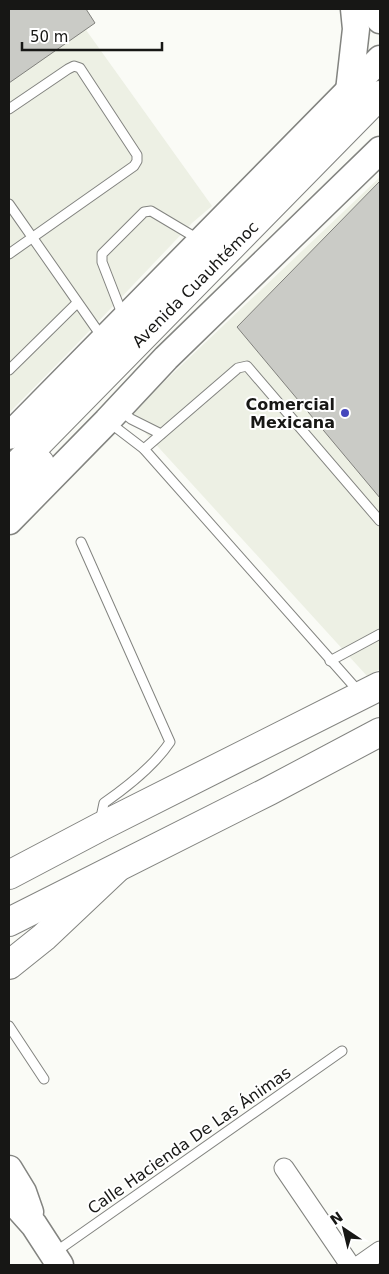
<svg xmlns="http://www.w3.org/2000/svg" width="389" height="1274" viewBox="0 0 389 1274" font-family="'DejaVu Sans',sans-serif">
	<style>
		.built { fill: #edf0e4 }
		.building { fill: #cacbc6; stroke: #81817d }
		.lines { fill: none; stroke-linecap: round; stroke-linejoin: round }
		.lane-casing { stroke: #838480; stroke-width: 11 }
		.street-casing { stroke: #838480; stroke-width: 21 }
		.secondary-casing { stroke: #838480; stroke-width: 29 }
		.primary-casing { stroke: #838480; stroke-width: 30 }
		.highway-casing { stroke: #838480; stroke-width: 30 }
		.lane { stroke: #fff; stroke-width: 9 }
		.street { stroke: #fff; stroke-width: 19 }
		.secondary { stroke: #fff; stroke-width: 26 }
		.primary { stroke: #fff; stroke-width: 28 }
		.highway { stroke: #fff; stroke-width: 28 }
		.poi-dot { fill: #4547bc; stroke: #fff; stroke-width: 2 }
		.labels { text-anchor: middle; stroke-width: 4; stroke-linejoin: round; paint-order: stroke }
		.street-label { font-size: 16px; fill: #171715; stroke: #fff }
		.poi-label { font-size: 16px; font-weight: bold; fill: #171715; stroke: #fff; text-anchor: end }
	</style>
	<rect width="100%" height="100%" fill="#fafbf6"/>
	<g class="built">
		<polygon points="9,9 86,9 95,23 86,30 212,206 192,223 74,347 9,413"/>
		<polygon points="380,177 380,669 367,676 129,415"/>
	</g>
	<g class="building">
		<polygon points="9,9 86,9 95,23 9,83"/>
		<polygon points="380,181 380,498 237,327"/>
	</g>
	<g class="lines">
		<defs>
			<g id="lane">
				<polyline points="9,109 68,69 74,66 80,68 137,155 137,161 134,166 9,254"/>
				<polyline points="9,204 102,337"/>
				<polyline points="123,316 102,262 102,254 144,212 151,211 198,239"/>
				<polyline points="9,370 77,303"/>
				<polyline points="121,411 131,419 161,434"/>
				<polyline points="110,423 144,449 360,693"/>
				<polyline points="144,449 238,368 247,366 380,521"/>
				<path d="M 81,542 L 170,742 C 154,766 127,787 104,803 L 100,822"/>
				<polyline points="330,661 380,634"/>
				<polyline points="9,1026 44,1079"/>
				<polyline points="54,1253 342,1051"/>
			</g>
			<g id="street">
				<polyline points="284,1168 350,1265"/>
				<polyline points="360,1265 380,1251"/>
			</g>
			<g id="secondary">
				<polyline points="371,9 380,20"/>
				<polyline points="349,91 356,29 354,9"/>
				<polyline points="9,436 380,59"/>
				<polyline points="9,521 107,421 166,358 380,150"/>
				<polyline points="9,1169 23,1192 30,1212"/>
				<polyline points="9,1197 34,1225 60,1265"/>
			</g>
			<g id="primary">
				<polyline points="9,473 380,95"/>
				<polyline points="9,497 40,463"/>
				<polyline points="9,875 100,827 380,686"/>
				<polyline points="9,922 269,791 380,732"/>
			</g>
			<polyline id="highway" points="9,965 44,937 116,869"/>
		</defs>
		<use href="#lane" class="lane-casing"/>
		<use href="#street" class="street-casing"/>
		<use href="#secondary" class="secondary-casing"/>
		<use href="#primary" class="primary-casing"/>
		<use href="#highway" class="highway-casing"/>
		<use href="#lane" class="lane"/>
		<use href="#street" class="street"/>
		<use href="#secondary" class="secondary"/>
		<use href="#primary" class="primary"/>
		<use href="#highway" class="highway"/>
	</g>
	<circle class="poi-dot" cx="345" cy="413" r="5"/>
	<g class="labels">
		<g class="street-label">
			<text transform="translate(195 284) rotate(-45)" y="6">Avenida Cuauhtémoc</text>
			<text transform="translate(189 1140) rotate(-35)" y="6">Calle Hacienda De Las Ánimas</text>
		</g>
		<g class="poi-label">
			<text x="335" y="410">Comercial<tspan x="335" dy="18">Mexicana</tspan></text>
		</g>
	</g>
	<rect width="389" height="1274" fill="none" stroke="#171715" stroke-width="20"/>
	<g transform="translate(344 1229) rotate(325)" stroke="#ffffff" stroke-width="4" paint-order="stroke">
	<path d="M0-4L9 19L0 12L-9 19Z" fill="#171715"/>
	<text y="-8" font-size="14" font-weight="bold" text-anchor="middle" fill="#171715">N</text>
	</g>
	<path d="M22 42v8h140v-8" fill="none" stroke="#171715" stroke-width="2.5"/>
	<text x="30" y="42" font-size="15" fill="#171715" stroke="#ffffff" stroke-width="4" paint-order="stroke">50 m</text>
</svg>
